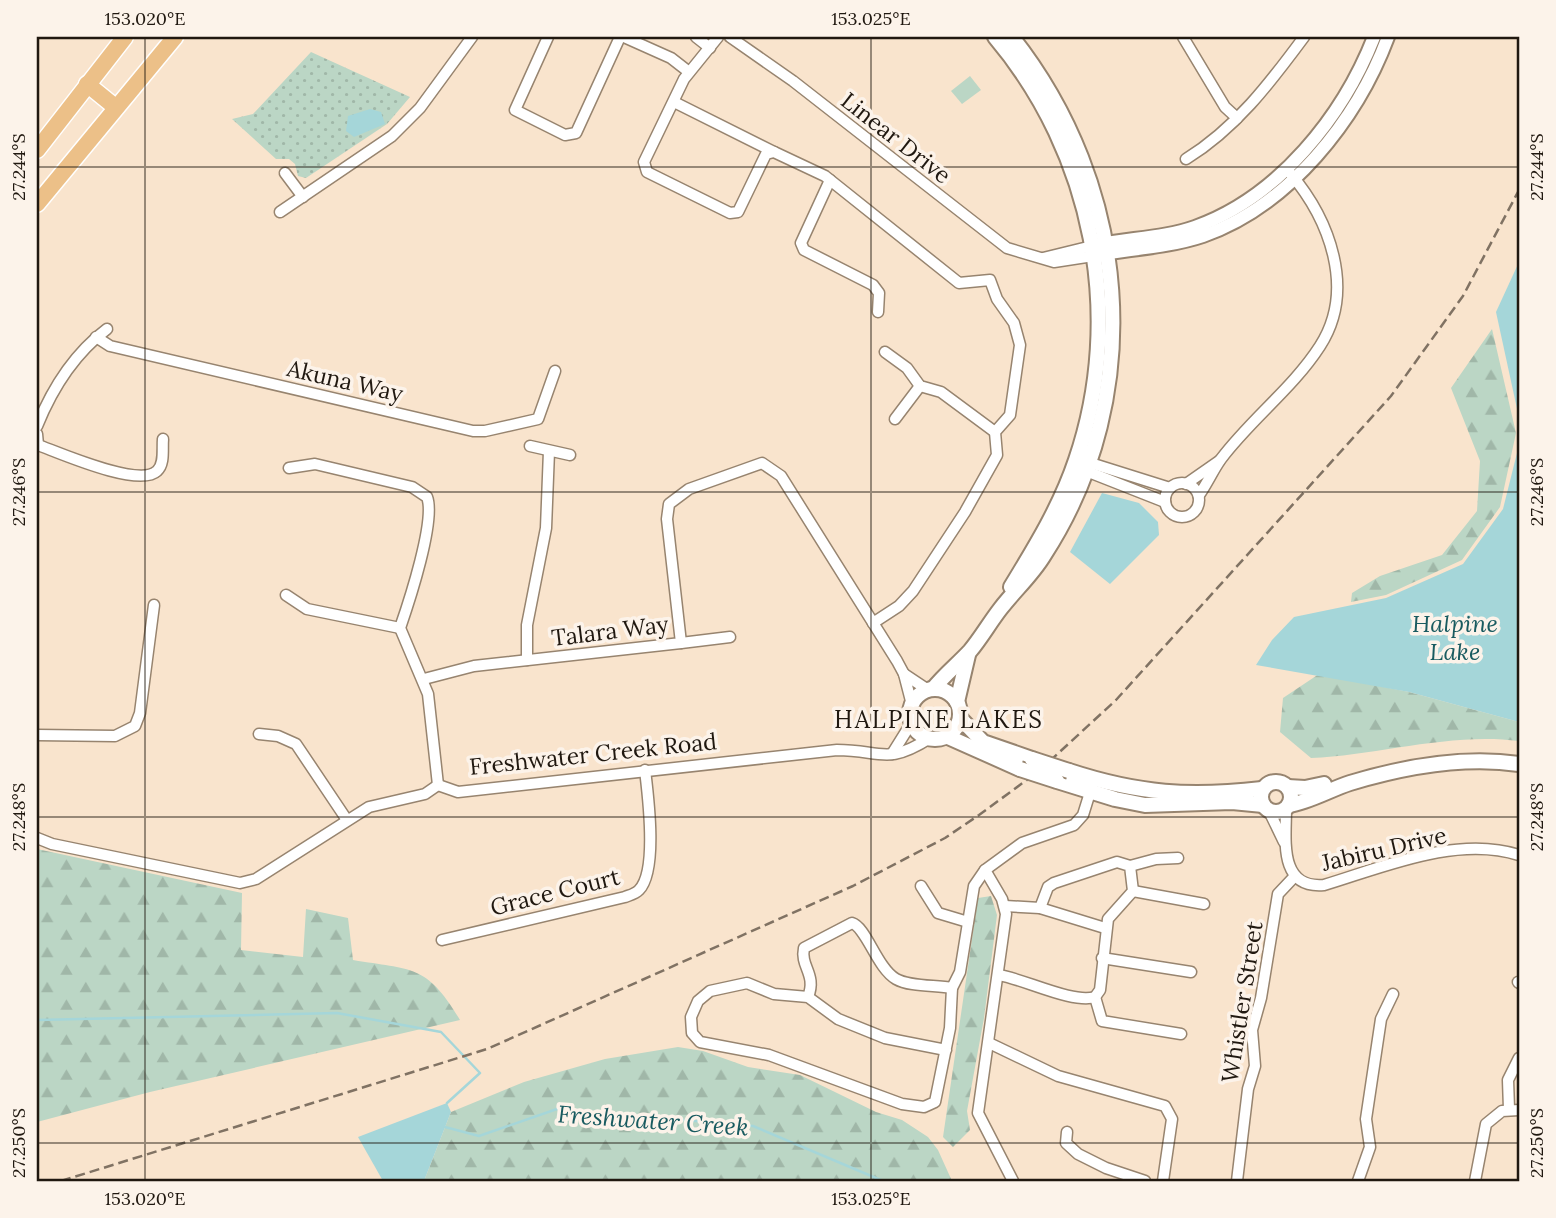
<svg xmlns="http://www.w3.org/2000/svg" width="1556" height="1218" viewBox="0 0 1556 1218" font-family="Lora,serif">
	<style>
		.forest { fill: url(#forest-firs) }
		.park { fill: url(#park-dots) }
		.pitch { fill: #bbd6c5 }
		.water { fill: #a5d6d9 }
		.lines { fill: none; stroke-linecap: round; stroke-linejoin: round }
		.stream { stroke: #a5d6d9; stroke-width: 2.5 }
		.minor-casing { stroke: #97846f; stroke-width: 13 }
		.tertiary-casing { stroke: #97846f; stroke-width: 16 }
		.secondary-casing { stroke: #97846f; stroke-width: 18 }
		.trunk-casing { stroke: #fff; stroke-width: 19 }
		.minor { stroke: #fff; stroke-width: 10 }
		.tertiary { stroke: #fff; stroke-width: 12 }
		.secondary { stroke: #fff; stroke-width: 14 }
		.trunk { stroke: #ecc088; stroke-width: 16 }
		.rail { stroke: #807263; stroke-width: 2.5; stroke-dasharray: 10 5; stroke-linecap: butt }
		.secondary-bridge-casing { stroke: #97846f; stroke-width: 18; stroke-linecap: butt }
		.secondary-bridge { stroke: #fff; stroke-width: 14 }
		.ticks { fill: none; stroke: #201810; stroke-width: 2; stroke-opacity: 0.45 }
		.labels { text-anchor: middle; stroke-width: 7; stroke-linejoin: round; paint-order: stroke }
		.street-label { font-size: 23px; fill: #201810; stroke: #fcf3ea }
		.water-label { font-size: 24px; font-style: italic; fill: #195b60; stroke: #fcf3ea }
		.neighbourhood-label { font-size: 24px; letter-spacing: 2px; fill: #201810; stroke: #fcf3ea }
		.neatline { fill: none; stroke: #201810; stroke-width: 2.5 }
		.ticks-label { font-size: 18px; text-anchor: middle; fill: #201810 }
	</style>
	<defs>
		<pattern id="forest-firs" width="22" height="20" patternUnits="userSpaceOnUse" patternTransform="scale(1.75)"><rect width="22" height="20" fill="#bbd6c5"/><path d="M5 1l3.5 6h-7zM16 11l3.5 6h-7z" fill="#a0b7a8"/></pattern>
		<pattern id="park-dots" width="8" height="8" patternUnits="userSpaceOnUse" patternTransform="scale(1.75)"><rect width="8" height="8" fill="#bbd6c5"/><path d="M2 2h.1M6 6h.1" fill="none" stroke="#a0b7a8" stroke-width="1.8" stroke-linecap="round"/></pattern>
	</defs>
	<rect width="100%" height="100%" fill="#f9e4cd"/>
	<g class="forest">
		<polygon points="1492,329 1516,433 1500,507 1462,560 1386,595 1351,602 1352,593 1380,576 1442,555 1477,511 1480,461 1451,388"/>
		<path d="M 1319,674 L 1409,692 L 1519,722 L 1519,741 C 1451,732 1379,755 1311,758 L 1280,732 L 1283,698 Z"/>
		<path d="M 37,849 L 242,893 L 241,950 L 303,957 L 306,909 L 348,918 L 353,960 C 412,970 427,964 460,1020 L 150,1092 L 37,1122 Z"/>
		<polygon points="991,896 997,915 984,1018 967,1111 970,1130 953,1147 943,1137 978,898"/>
		<polygon points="678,1047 703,1051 748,1067 800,1075 876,1112 902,1120 928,1137 938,1150 952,1181 424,1181 451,1112 524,1082 605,1059"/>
	</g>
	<polygon class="park" points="311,52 410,97 387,124 306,178 298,176 295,164 289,159 276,159 232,119 253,114"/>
	<polygon class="pitch" points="970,76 981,90 962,104 951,91"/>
	<g class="water">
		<polygon points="370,109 381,112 385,124 354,137 346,131 348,116"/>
		<polygon points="1519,262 1519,418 1496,312"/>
		<polygon points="1519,445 1519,722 1409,692 1256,665 1272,640 1294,617 1386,598 1463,564 1503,509"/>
		<polygon points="1102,493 1139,503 1158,522 1159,535 1110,584 1070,552"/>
		<polygon points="447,1103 451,1112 424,1181 383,1181 358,1137"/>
	</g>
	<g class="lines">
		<g class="stream">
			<polyline points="37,1020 337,1013 441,1032 480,1073 447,1103"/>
			<polyline points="445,1127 479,1136 557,1109 753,1126 883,1181"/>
		</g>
		<defs>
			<g id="minor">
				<polyline points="548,37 515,110 565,135 576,133 620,37"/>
				<polyline points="624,37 671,58 689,72"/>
				<polyline points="696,37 710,48"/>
				<polyline points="718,37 684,79 644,162 647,172 730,213 738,212 766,154 774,152 825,176 959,283 990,280 997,299 1014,323 1020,345 1010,415 995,432 997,455 965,512 913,591 899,606 873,623"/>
				<polyline points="730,37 793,81 1007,248 1054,262 1093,256"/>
				<polyline points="1183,37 1225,107 1237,118"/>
				<polyline points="674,102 774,152"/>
				<path d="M 1186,159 C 1235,129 1270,83 1304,37"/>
				<polyline points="285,173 303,197"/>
				<polyline points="830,180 801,243 804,250 873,285 879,293 878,312"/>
				<polyline points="280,212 392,136 420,108 472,37"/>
				<polyline points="1043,258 1092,246"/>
				<polyline points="96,337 110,346 473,431 485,431 538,419 555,371"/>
				<polyline points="885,352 907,368 920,386 941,392 995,432"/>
				<polyline points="895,419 920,386"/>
				<path d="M 37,426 C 52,389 75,353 107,329"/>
				<polyline points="37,434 38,445"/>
				<path d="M 38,445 C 60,453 139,488 157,471 C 165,464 162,449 163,439"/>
				<polyline points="530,446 570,455"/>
				<polyline points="1084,461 1170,488"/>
				<path d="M 289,468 L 315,464 L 412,487 L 427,497 C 436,520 409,602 400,628 L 428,694 L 438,785"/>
				<polyline points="1081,469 1165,502"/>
				<circle cx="1182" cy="500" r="17"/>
				<polyline points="1186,484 1219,461"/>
				<path d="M 1199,495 C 1207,484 1213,470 1221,459 C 1251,419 1293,388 1320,346 C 1356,290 1330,220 1290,173"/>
				<polyline points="286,595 307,609 400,628"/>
				<polyline points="681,643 730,637"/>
				<polyline points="527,660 527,625 546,528 549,451"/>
				<polyline points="904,674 928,690"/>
				<polyline points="424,679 474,666 681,643 667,519 669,504 689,489 762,463 781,476 897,661 904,674 912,705"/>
				<polyline points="259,734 278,736 296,744 347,820"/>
				<polyline points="37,735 115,736 135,726 140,713 154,605"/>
				<polyline points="892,754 912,722"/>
				<path d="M 1286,808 C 1286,839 1278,889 1324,885 C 1384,867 1457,835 1519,855"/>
				<polyline points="1269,811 1284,842"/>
				<path d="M 37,838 L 52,844 L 240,883 L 256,879 L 369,807 L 425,794 L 438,785 L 458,792 L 837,750 C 881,750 886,766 930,738"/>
				<polyline points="1130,866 1156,859 1178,858"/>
				<polyline points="985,870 1002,899 1006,914 978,1113 1013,1181"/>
				<polyline points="921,886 938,913 968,922"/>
				<polyline points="1133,891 1204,904"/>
				<polyline points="1005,906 1040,908 1105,928"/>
				<path d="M 442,940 L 625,897 C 630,895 635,894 639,890 C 658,871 648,795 645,770"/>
				<polyline points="1102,958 1191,972"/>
				<path d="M 999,975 C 1024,979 1073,1004 1095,997 L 1100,990 L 1108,919 L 1133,891 L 1130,866 L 1117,862 L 1054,883 L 1048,887 L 1040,908"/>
				<polyline points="1518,982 1519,983"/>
				<path d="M 808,997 C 817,974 800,967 804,948 L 852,923 C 866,927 877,968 896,979 C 910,987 936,985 952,988"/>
				<polyline points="1095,997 1102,1021 1181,1034"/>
				<polyline points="989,1043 1058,1076 1165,1106 1172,1119 1163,1181"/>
				<polyline points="946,1050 885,1038 838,1019 808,997 774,994 747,983 710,991 698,1001 691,1017 692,1033 700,1042 769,1055 902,1104 924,1107 935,1102 950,1028 952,988 960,972 974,886 985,870 1022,843 1074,825 1083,815 1092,786"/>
				<polyline points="1509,1109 1508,1080 1519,1058"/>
				<polyline points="1067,1132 1066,1143 1078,1154 1106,1168 1145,1181"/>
				<polyline points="1237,1181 1248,1089 1255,1066 1252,1030 1261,998 1278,894 1295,876"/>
				<polyline points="1358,1181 1370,1147 1366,1119 1381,1019 1393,994"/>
				<polyline points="1475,1181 1486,1124 1502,1111 1519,1110"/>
			</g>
			<g id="tertiary">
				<path d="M 1095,245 C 1128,238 1164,238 1195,227 C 1279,197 1343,116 1374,37"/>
				<path d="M 1097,255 C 1132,249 1170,247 1203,236 C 1289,206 1357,120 1388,37"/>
			</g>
			<g id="secondary">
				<path d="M 995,37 C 1093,153 1125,316 1076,460 C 1061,505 1036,546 1011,587"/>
				<path d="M 933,689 C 944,675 958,664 970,651 C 981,638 990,622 1001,608 C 1015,590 1032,575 1044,555 C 1149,393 1129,185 1012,37"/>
				<circle cx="935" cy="714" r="25"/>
				<polyline points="957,702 968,655"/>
				<polyline points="960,718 983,742 1032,759"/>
				<polyline points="946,736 1020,769"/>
				<path d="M 1069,771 C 1139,794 1190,797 1262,789"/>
				<polyline points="1057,781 1115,799 1145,805 1232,802 1263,805"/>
				<circle cx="1276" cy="797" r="15"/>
				<polyline points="1288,787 1305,788 1324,784"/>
				<path d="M 1289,805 C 1309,802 1331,789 1350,783 C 1403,767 1464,756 1519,764"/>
			</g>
			<g id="trunk">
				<polyline points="87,84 114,106"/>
				<polyline points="37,150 125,37"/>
				<polyline points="37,204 175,37"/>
			</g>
		</defs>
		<use href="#minor" class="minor-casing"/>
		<use href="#tertiary" class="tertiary-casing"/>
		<use href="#secondary" class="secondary-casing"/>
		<use href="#trunk" class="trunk-casing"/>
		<use href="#minor" class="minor"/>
		<use href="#tertiary" class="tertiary"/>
		<use href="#secondary" class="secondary"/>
		<use href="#trunk" class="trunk"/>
		<polyline class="rail" points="61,1181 487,1049 853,886 945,838 979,815 1039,771 1116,700 1391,396 1463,296 1519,190"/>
		<defs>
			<g id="secondary-bridge">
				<polyline points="1032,759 1069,771"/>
				<polyline points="1020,769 1057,781"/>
			</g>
		</defs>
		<use href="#secondary-bridge" class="secondary-bridge-casing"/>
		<use href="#secondary-bridge" class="secondary-bridge"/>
	</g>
	<path class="ticks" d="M 145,37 L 145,1181M 871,37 L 871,1181M 37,167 L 1519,167M 37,492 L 1519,492M 37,817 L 1519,817M 37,1143 L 1519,1143"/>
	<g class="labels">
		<g class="street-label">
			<text transform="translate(896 138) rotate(38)" y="8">Linear Drive</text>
			<text transform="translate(345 381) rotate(13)" y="8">Akuna Way</text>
			<text transform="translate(610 631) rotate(-7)" y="8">Talara Way</text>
			<text transform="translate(593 754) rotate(-6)" y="8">Freshwater Creek Road</text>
			<text transform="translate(1384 849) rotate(-13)" y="8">Jabiru Drive</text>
			<text transform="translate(555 892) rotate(-14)" y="8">Grace Court</text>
			<text transform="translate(1242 1002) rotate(-81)" y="8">Whistler Street</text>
		</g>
		<g class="water-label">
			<text x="1455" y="632">Halpine<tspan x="1455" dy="28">Lake</tspan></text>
			<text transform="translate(653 1121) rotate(4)" y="8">Freshwater Creek</text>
		</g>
		<g class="neighbourhood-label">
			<text x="939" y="728">HALPINE LAKES</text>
		</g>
	</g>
	<rect width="1556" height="1218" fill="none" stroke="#fcf3ea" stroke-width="77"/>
	<rect x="38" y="38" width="1480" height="1142" class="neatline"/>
	<g class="ticks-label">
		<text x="145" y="25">153.020°E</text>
		<text x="871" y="25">153.025°E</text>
		<text transform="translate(19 167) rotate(-90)" y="6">27.244°S</text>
		<text transform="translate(1537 167) rotate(-90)" y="6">27.244°S</text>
		<text transform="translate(19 492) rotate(-90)" y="6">27.246°S</text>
		<text transform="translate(1537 492) rotate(-90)" y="6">27.246°S</text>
		<text transform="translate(19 817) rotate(-90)" y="6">27.248°S</text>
		<text transform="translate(1537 817) rotate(-90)" y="6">27.248°S</text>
		<text transform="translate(19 1143) rotate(-90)" y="6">27.250°S</text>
		<text transform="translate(1537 1143) rotate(-90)" y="6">27.250°S</text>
		<text x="145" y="1205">153.020°E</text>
		<text x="871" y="1205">153.025°E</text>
	</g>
</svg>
